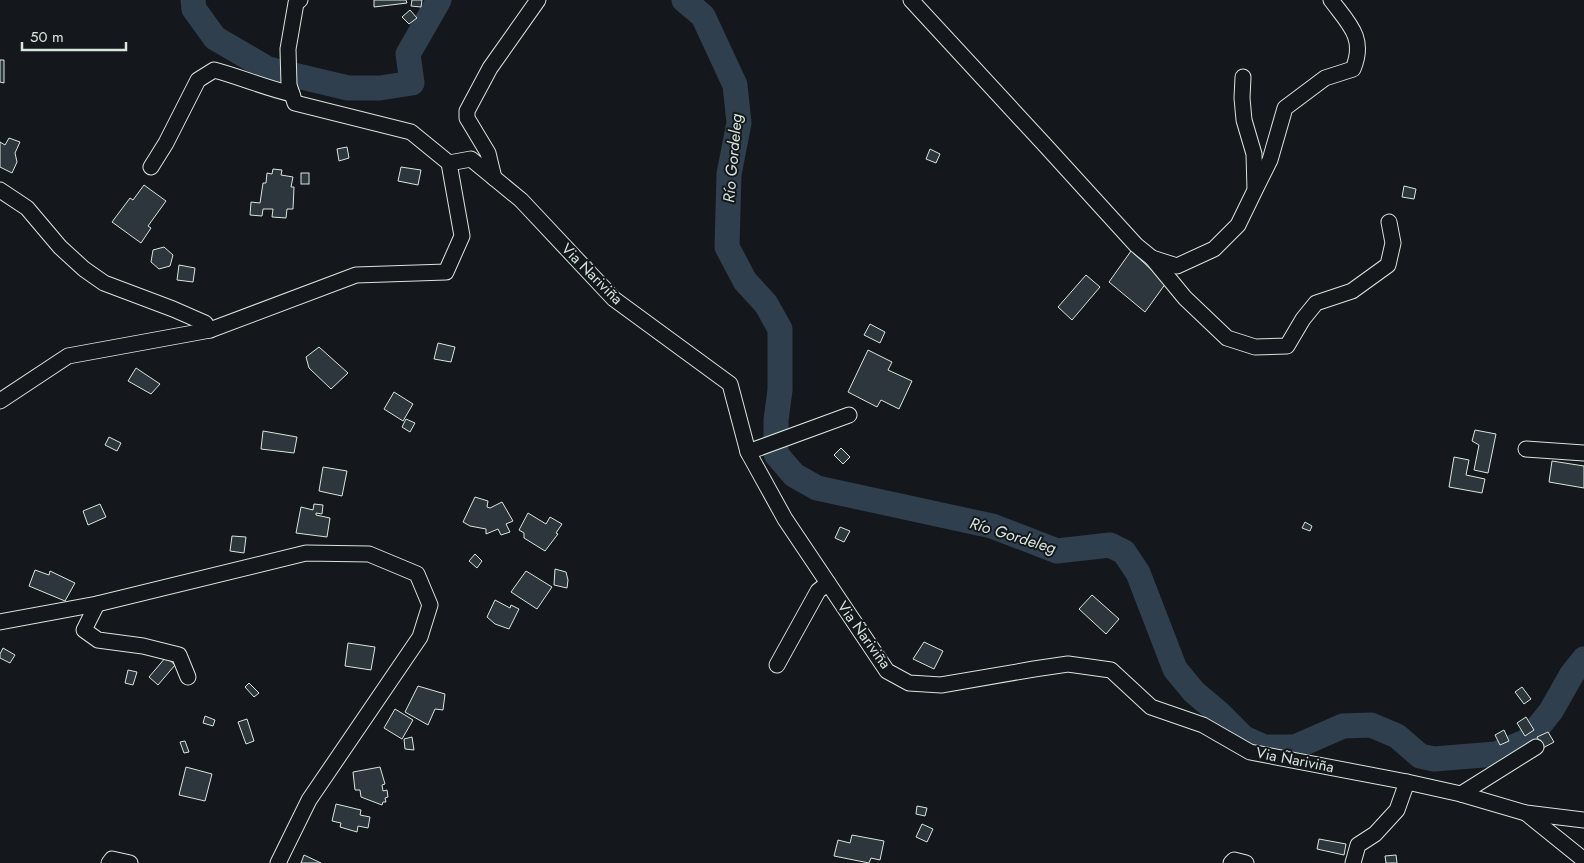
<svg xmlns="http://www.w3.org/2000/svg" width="1584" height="863" viewBox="0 0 1584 863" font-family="Jost,sans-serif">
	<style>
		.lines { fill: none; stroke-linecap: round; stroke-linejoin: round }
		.river { stroke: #2f3f4d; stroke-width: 25 }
		.building { fill: #2c363c; stroke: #d8e6dc }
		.minor-casing { stroke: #d8e6dc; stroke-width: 17 }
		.minor { stroke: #14181c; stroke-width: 15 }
		.labels { text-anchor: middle; stroke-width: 4; stroke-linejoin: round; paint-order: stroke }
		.street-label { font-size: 15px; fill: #d8e6dc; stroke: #14181c }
		.water-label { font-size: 16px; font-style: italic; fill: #d8e6dc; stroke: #14181c }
	</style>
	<rect width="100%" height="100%" fill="#14181c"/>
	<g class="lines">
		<g class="river">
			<polyline points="193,0 194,9 215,38 268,69 348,88 380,88 412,83 408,54 439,0"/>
			<polyline points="684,0 703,16 735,85 739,123 729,174 727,247 745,281 766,304 780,329 780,390 776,420 776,454 794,475 817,488 992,526 1057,551 1110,545 1124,552 1138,573 1175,669 1194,692 1219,713 1244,738 1264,747 1295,747 1343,726 1371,725 1397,736 1420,756 1434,759 1496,754 1527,741 1551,711 1572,674 1584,659"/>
		</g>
	</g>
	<g class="building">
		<polygon points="374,0 406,0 407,3 374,7"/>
		<polygon points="412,0 422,0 421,7 411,6"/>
		<polygon points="410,10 417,18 409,24 402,17"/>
		<polygon points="0,60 4,60 4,83 0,82"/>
		<polygon points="9,138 20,142 15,153 17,162 12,173 0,167 0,142 5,145"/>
		<polygon points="347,147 349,158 339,161 337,149"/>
		<polygon points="930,149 940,154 936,163 926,159"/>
		<polygon points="401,167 421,170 418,185 398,181"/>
		<polygon points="273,169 282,170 281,175 293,177 291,187 294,187 293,209 287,209 286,218 272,217 273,209 263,209 262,216 250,215 251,202 260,203 263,183 266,183 267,173 272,174"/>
		<rect x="301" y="173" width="8" height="11"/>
		<polygon points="144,185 166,201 148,226 151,228 141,243 112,222 130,198 133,200"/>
		<polygon points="1404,186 1416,189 1414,199 1402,197"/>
		<polygon points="164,247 173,255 170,266 159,269 151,262 153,250"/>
		<polygon points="1131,251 1166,283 1145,312 1109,282"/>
		<polygon points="179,265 195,268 193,282 177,280"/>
		<polygon points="1086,275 1100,287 1072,320 1058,307"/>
		<polygon points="870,324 885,332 880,343 864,335"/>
		<polygon points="438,343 455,347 451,362 434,359"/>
		<polygon points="319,347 348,373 331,389 309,368 306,357"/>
		<polygon points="868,350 892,362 888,370 912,381 899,409 881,400 877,407 848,392"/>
		<polygon points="136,368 160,384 151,394 128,381"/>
		<polygon points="394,392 413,404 403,421 384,409"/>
		<polygon points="406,419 415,423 410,432 402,427"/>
		<polygon points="1475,430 1496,434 1488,473 1474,470 1479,445 1472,441"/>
		<polygon points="263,431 297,437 294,453 261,449"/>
		<polygon points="109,437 121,443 117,451 105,445"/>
		<polygon points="841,448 850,457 843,464 834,455"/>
		<polygon points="1454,457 1469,460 1466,475 1485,479 1482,493 1449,487"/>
		<polygon points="1552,461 1584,466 1584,488 1549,482"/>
		<polygon points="323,467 347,471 342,496 319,491"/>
		<polygon points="475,497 488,501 487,507 490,508 502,502 513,521 506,524 510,532 501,535 498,529 486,534 486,529 470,526 463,522"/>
		<polygon points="100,504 106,517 88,525 83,511"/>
		<polygon points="314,504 323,505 322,514 316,513 316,515 330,518 327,537 296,533 301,507 313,510"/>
		<polygon points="528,513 546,524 550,517 562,524 556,533 558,534 545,551 524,538 524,533 519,530"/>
		<polygon points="1305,522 1312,526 1310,531 1302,528"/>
		<polygon points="840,527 850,531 844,542 835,538"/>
		<polygon points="232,536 246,537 244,553 230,551"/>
		<polygon points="475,554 482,561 477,568 469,561"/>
		<polygon points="555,569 566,572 568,580 567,588 554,585"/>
		<polygon points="35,570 49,575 50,571 75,583 65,601 29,586"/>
		<polygon points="526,571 552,587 537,609 511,592"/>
		<polygon points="1092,595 1119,619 1106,634 1079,609"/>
		<polygon points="495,600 510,608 511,605 519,609 509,629 495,624 487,617"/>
		<polygon points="924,642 943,651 934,669 913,659"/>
		<polygon points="348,643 375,647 371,670 345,666"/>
		<polygon points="3,648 15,655 10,663 0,658 0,654"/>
		<polygon points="166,657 175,665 158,685 149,677"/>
		<polygon points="128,670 137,672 133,685 125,683"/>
		<polygon points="249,683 259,693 254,697 245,687"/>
		<polygon points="418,686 445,694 443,710 435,709 428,725 405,712"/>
		<polygon points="1522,687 1531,699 1524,704 1515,692"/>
		<polygon points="395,709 413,720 402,739 384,728"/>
		<polygon points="205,716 215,720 213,726 203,723"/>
		<polygon points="1526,717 1534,730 1525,736 1517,723"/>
		<polygon points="247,719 254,741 246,744 238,722"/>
		<polygon points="1504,730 1509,741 1500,745 1495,735"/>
		<polygon points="1548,732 1554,742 1543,748 1537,737"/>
		<polygon points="412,737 414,750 405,749 404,739"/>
		<polygon points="185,741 189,752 184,753 180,742"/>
		<polygon points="186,767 212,774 205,801 179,795"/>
		<polygon points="380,767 385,784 382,785 383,791 387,790 388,797 385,798 386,802 383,802 382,805 361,797 360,790 355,790 353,772"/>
		<polygon points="336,804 361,810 360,815 370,817 368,828 358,826 357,832 340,827 341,823 332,821"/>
		<polygon points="917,806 927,808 925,816 916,814"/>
		<polygon points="922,824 933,829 927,842 916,837"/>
		<polygon points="852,835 884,841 880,860 871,858 869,863 834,856 838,840 850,843"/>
		<polygon points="1319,839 1346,844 1344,855 1317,849"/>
		<polygon points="304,855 321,863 301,863"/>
		<polygon points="1396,855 1397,863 1386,863 1385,856"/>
	</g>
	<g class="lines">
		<defs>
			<g id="minor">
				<polyline points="911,0 1044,144 1136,245 1152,258 1177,266 1214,249 1238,225 1255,190 1254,154 1244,120 1242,98 1243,77"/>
				<polyline points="449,163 471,159 521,200 614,299 730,384 748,452 785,519 887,671 909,683 941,685 1034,669 1068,664 1111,670 1151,707 1203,725 1250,752 1407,782 1461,794 1526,813 1584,820"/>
				<path d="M 151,167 L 166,143 L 198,80 L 214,70 C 241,77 265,88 292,94"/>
				<polyline points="494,178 488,153 467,118 467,111 490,68 538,0"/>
				<path d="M 1256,188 L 1270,160 L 1285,108 L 1325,78 L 1353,69 C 1366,38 1349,24 1331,0"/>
				<polyline points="0,190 27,208 60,247 84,269 104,283 173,309 205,323 210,330"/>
				<polyline points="1152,258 1185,298 1227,338 1255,347 1287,346 1303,319 1316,303 1352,291 1388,265 1393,243 1389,222"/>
				<polyline points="0,401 68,356 210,330 356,275 446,272 462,236 449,163 411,132 295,103 289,85 288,49 296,3 300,0"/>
				<polyline points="1526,449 1584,453"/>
				<polyline points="748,452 849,415"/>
				<polyline points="97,604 84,630 98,640 143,646 179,655 188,677"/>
				<polyline points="0,622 97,604 306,553 369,554 417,574 430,605 420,637 309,800 278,863"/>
				<polyline points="777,665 818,591 828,583"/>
				<polyline points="1461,794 1536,747"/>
				<polyline points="1527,814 1584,860"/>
				<polyline points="109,863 112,859 130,863"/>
				<polyline points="1231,863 1234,860 1246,863"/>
				<polyline points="1353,863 1358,845 1375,834 1397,810 1407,782"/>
			</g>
		</defs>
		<use href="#minor" class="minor-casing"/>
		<use href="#minor" class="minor"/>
	</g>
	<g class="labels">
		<g class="street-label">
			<text transform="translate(592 274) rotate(45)" y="5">Via Ñariviña</text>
			<text transform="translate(864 635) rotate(54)" y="5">Via Ñariviña</text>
			<text transform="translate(1295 760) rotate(11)" y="5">Via Ñariviña</text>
		</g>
		<g class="water-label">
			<text transform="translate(732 158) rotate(-85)" y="6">Río Gordeleg</text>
			<text transform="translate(1013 535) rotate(17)" y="6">Río Gordeleg</text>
		</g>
	</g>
	<path d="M22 42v8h104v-8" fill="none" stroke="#d8e6dc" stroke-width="2.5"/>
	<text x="30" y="42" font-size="15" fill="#d8e6dc" stroke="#14181c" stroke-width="4" paint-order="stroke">50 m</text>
</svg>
